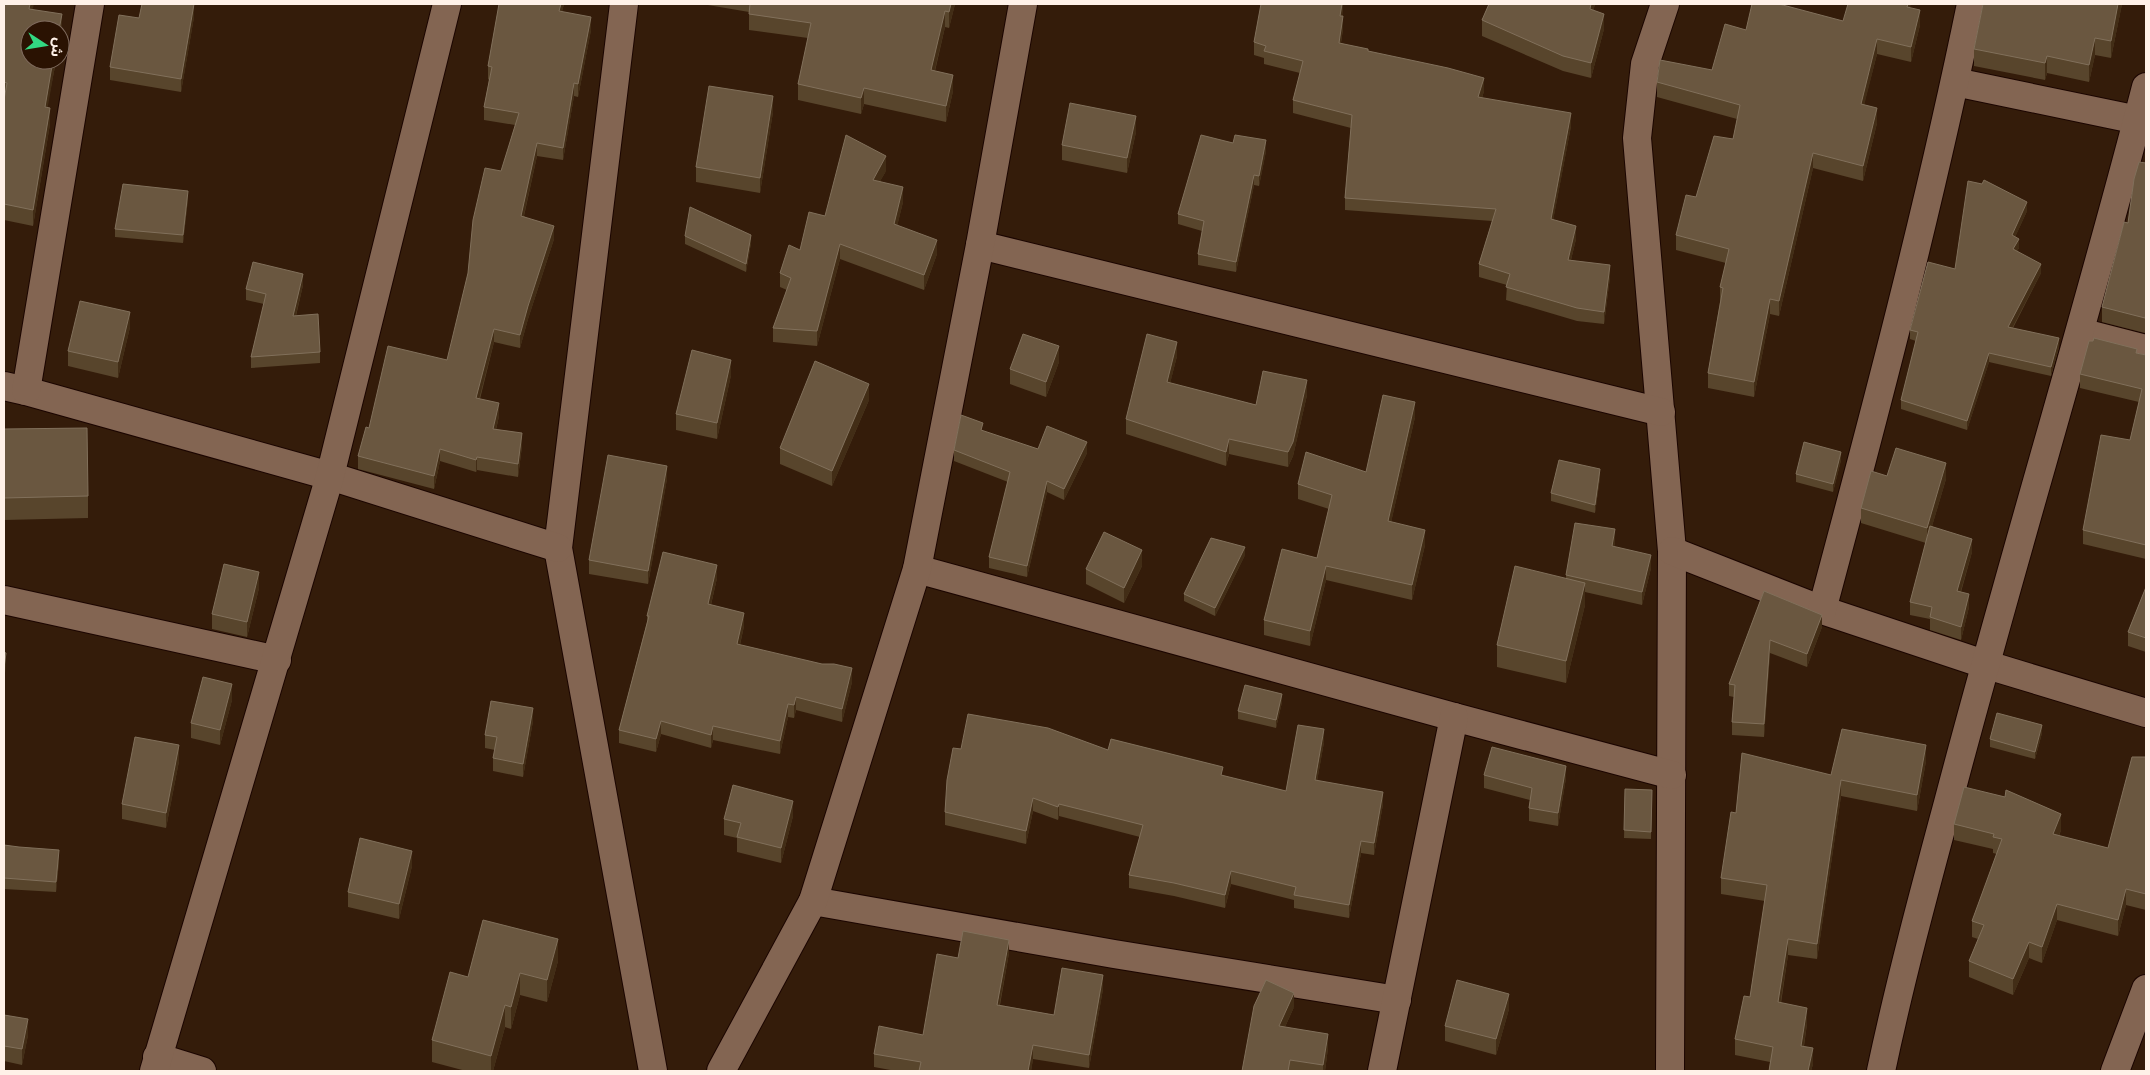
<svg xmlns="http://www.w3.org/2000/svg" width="2150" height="1075" viewBox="0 0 2150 1075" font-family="Barlow,'Noto Sans Arabic',sans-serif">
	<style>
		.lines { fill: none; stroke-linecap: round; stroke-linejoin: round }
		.minor-casing { stroke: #1b0500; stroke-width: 30 }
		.minor { stroke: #836552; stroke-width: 28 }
		.wall { fill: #58452c }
		.shaded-wall { fill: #422d16 }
		.building { fill: #6a5740; stroke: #81705b }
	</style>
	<rect width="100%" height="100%" fill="#341c0a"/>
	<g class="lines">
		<defs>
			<g id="minor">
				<polyline points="624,4 558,548 653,1071"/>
				<polyline points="1665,4 1645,64 1637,138 1672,551 1670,1071"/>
				<polyline points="1955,82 2138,120"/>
				<polyline points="980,245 1661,412"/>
				<polyline points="2080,332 2146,349"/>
				<polyline points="4,386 26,391 330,476 558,548"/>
				<polyline points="26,391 90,4"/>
				<polyline points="1672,551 1822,610 1984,664 2146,713"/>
				<polyline points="917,569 1454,717 1672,775"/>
				<polyline points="4,600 277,660"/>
				<path d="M 1822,610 C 1876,409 1929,208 1971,4"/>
				<polyline points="813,901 1114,954 1397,1000"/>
				<polyline points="157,1057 202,1071"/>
				<polyline points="154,1071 330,476 447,4"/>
				<polyline points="721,1071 813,901 917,569 980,245 1023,4"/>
				<polyline points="1382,1071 1454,717"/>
				<path d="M 1881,1071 C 1900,981 1924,892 1948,803 C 2011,563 2084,327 2146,87"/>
				<polyline points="2115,1071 2146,989"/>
			</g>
		</defs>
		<use href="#minor" class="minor-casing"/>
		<use href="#minor" class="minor"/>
	</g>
	<g class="wall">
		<polygon points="4,4 33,9 62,31 47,107 50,124 33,226 4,220"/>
		<polygon points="495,4 564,4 562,11 591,30 578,97 574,96 563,160 537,156 524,216 554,239 528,319 520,348 494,342 480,399 499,416 496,430 522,446 518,477 477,470 476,472 440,461 434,489 358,469 358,456 369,428 447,360 515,125 484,120 484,107 489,80 488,79 488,66 499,5"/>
		<polygon points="702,4 955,4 949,28 945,27 935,71 953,91 946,122 864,104 861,114 798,100 798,84 808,38 749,30 749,12"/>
		<polygon points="1343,4 1342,16 1343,29 1341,43 1368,51 1484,91 1482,98 1571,126 1553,220 1576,239 1571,260 1610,277 1604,324 1577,321 1506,300 1507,285 1479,277 1479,264 1492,221 1345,210 1345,198 1351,128 1293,113 1293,100 1300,73 1264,64 1264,58 1254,55 1254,42"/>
		<polygon points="1489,4 1595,4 1593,11 1604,29 1591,78 1563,71 1482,36 1482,20"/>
		<polygon points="1983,4 2122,4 2111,58 2095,55 2089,82 2047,73 2045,80 1974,66 1974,49"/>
		<polygon points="1910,8 1920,25 1911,62 1877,54 1864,104 1877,123 1863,181 1813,168 1779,316 1770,314 1754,397 1708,388 1708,373 1720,302 1720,287 1726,263 1676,250 1676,235 1696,197 1733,139 1737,119 1657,97 1657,82 1712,70 1746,30 1843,21"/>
		<polygon points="194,17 181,92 110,80 110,67 139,18"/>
		<polygon points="773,112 760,193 696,182 696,167"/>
		<polygon points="1136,132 1127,173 1062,160 1062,145"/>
		<polygon points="1233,143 1266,151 1259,186 1254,185 1236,272 1198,265 1198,254 1202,231 1178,224 1178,214"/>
		<polygon points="2146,163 2146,328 2145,333 2102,322 2102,307"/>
		<polygon points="886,171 880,181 903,202 897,226 937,254 924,290 840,259 817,346 773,342 773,328 787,290 780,287 780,273 800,250 825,216"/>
		<polygon points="188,199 183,243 115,237 115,229"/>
		<polygon points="2027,211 2015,237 2019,248 2017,251 2041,273 2013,328 2059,347 2051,376 1989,362 1967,430 1901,409 1901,400 1916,341 1910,339 1910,330 1955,269"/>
		<polygon points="685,236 751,243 746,272 685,244"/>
		<polygon points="303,285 296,316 320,352 320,363 251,368 251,357 264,304 246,300 246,289"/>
		<polygon points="130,327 118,378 68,366 68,351"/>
		<polygon points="2137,353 2146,355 2146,559 2083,544 2083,530 2130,440 2139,402 2080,388 2080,374"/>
		<polygon points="1177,356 1170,383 1256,405 1307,395 1293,456 1288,467 1229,454 1226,466 1126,434 1126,419"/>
		<polygon points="1059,362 1046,397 1010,384 1010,369"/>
		<polygon points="731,375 717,439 676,430 676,414"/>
		<polygon points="869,400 832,486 780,464 780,448"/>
		<polygon points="1415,417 1391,522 1425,545 1412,600 1326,580 1310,646 1264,635 1264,620 1317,558 1329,509 1298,499 1298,484 1366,472"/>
		<polygon points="4,429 88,496 88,518 4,520"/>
		<polygon points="983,431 1038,449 1087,453 1064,500 1047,492 1027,577 989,568 989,557 1008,482 954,461 954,450"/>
		<polygon points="1841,460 1833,492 1796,482 1796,474"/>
		<polygon points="1887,476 1946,479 1932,526 1972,552 1961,592 1969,607 1961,640 1930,630 1930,619 1910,615 1910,602 1926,543 1861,523 1861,508"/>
		<polygon points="1600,477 1595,513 1551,501 1551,493"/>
		<polygon points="667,479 648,584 589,574 589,560"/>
		<polygon points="1615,542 1614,547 1651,568 1642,605 1585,592 1585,605 1566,683 1497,667 1497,645 1566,578 1566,575"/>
		<polygon points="1245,555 1215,616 1184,601 1184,594"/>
		<polygon points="1142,566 1124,603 1086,584 1086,569"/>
		<polygon points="717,578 711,605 744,626 740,645 852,682 842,722 796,710 794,718 788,717 780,754 713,740 711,748 661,734 656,752 619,743 619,730 647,622 647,616"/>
		<polygon points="2146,587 2146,652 2128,646 2128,632"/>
		<polygon points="259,588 247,637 212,629 212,614"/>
		<polygon points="1764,591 1822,627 1807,667 1770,653 1764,737 1732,735 1732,722 1734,697 1729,696 1729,684"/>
		<polygon points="232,700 220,745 191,738 191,723"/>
		<polygon points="1282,702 1276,728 1238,719 1238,711"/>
		<polygon points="533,721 523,777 493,771 493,758 495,750 485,748 485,735"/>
		<polygon points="2042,733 2035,759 1990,747 1990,739"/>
		<polygon points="1324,742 1317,781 1383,804 1374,855 1361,853 1349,918 1294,908 1294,900 1231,884 1225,908 1174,896 1129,888 1129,875 1140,837 1059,816 1058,820 1033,811 1026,844 945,825 945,812 961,749 1108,750 1286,791"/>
		<polygon points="2146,757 2146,910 2126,905 2118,936 2057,920 2042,963 2029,958 2013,995 1969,977 1969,961 1978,939 1972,937 1972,921 1997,854 1993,853 1993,849 1954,840 1954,824 2061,830 2059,836 2108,848"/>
		<polygon points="179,761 166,828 122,819 122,804"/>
		<polygon points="1926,761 1917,811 1841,796 1817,959 1788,955 1781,1003 1807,1024 1804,1046 1813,1064 1811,1071 1769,1071 1770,1062 1735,1055 1735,1039 1750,997 1765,901 1721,894 1721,878 1736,813 1831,775"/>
		<polygon points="1484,775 1566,778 1558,826 1529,821 1529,808 1530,800 1484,788"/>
		<polygon points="1625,789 1652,790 1651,839 1624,838"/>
		<polygon points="793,816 781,863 737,852 737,838 724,835 724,819"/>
		<polygon points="4,845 59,861 56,892 4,889"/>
		<polygon points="412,866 399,919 348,907 348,892"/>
		<polygon points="1009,953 1000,1005 1054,1015 1103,989 1089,1068 1033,1059 1031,1071 896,1071 874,1067 874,1054 923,1035 958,958"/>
		<polygon points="558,961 547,1002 520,995 511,1029 505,1027 493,1071 466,1071 432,1062 432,1040 468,977"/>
		<polygon points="1294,1007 1285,1027 1328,1048 1325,1071 1242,1071"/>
		<polygon points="1509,1009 1496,1055 1445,1041 1445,1026"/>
		<polygon points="4,1015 28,1035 22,1065 4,1061"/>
	</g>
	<g class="shaded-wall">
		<polygon points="30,4 34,4 29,25 29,9"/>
		<polygon points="194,4 194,17 181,92 181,79"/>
		<polygon points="561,4 564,4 559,24 559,11"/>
		<polygon points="951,4 955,4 949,28 949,12"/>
		<polygon points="1342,4 1343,4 1343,10 1340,28 1340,16"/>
		<polygon points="1591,4 1595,4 1590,25 1590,9"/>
		<polygon points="1908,4 1911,4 1907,21 1907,7"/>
		<polygon points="2118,4 2122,4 2111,58 2111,41"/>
		<polygon points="1920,10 1920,25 1911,62 1911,47"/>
		<polygon points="945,11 945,27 931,86 931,70"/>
		<polygon points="62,14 62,31 60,39 60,30 59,30"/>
		<polygon points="1604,14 1604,29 1591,78 1591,63"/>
		<polygon points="1343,16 1343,29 1339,55 1339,43"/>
		<polygon points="591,17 591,30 578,97 578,84"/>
		<polygon points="2095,38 2095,55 2089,82 2089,65"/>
		<polygon points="1877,39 1877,54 1861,118 1861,104"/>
		<polygon points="2047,56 2047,73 2045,80 2045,63"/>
		<polygon points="53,60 56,60 45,123 45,107"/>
		<polygon points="953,75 953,91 946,122 946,106"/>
		<polygon points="1484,78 1484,91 1478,110 1478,97"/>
		<polygon points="574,83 574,96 563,160 563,148"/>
		<polygon points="864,88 864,104 861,114 861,98"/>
		<polygon points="773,96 773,112 760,193 760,178"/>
		<polygon points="50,108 50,124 33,226 33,210"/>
		<polygon points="1877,108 1877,123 1863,181 1863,166"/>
		<polygon points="1571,113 1571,126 1551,232 1551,219"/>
		<polygon points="1136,116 1136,132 1127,173 1127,158"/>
		<polygon points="1266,140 1266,151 1259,186 1259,176"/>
		<polygon points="537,143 537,156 521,228 521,216"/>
		<polygon points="1813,153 1813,168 1779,316 1779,301"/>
		<polygon points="886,156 886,171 873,194 873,180"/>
		<polygon points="1254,175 1254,185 1236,272 1236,262"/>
		<polygon points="903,187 903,202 894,239 894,224"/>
		<polygon points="188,191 188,199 183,243 183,235"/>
		<polygon points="2027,202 2027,211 2012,244 2012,235"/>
		<polygon points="554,226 554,239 528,319 520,348 520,335 528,306"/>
		<polygon points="1576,226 1576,239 1568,272 1568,260"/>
		<polygon points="751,235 751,243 746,272 746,264"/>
		<polygon points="2019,239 2019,248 2013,258 2013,249"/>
		<polygon points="937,240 937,254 924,290 924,275"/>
		<polygon points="840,244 840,259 817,346 817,331"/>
		<polygon points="2041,264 2041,273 2008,336 2008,327"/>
		<polygon points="1610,265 1610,277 1604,324 1604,312"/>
		<polygon points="303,274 303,285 293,327 293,316"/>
		<polygon points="1770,299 1770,314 1754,397 1754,382"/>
		<polygon points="130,312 130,327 118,378 118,362"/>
		<polygon points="2146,314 2146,328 2145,333 2145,318"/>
		<polygon points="494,329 494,342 476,411 476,398"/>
		<polygon points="2059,338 2059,347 2051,376 2051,367"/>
		<polygon points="1177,342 1177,356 1167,396 1167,382"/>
		<polygon points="1059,346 1059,362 1046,397 1046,382"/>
		<polygon points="1989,353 1989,362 1967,430 1967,421"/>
		<polygon points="731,360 731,375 717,439 717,423"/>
		<polygon points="1307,380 1307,395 1293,456 1288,467 1288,452"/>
		<polygon points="869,384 869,400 832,486 832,471"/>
		<polygon points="1415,402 1415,417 1388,536 1388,521"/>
		<polygon points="499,403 499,416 493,442 493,429"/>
		<polygon points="522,433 522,446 518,477 518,464"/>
		<polygon points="1229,439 1229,454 1226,466 1226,452"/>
		<polygon points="1087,442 1087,453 1064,500 1064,489"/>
		<polygon points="440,449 440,461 434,489 434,476"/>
		<polygon points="1841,452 1841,460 1833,492 1833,484"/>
		<polygon points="477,457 477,470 476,472 476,460"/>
		<polygon points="1946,463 1946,479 1927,543 1927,528"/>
		<polygon points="667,466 667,479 648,584 648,571"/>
		<polygon points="1600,469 1600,477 1595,513 1595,505"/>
		<polygon points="1047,481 1047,492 1027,577 1027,566"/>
		<polygon points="1615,529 1615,542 1612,559 1612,546"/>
		<polygon points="1425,530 1425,545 1412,600 1412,585"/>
		<polygon points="1972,539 1972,552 1957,604 1957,591"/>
		<polygon points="1245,547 1245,555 1215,616 1215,608"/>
		<polygon points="1142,550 1142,566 1124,603 1124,588"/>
		<polygon points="1651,555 1651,568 1642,605 1642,592"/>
		<polygon points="717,565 717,578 708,617 708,604"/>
		<polygon points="1326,566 1326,580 1310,646 1310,631"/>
		<polygon points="259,572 259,588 247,637 247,622"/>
		<polygon points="1585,583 1585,605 1566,683 1566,661"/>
		<polygon points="1969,594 1969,607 1961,640 1961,627"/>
		<polygon points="744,613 744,626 737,657 737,644"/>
		<polygon points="1822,615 1822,627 1807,667 1807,654"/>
		<polygon points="1770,640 1770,653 1764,737 1764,724"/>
		<polygon points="6,653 6,666 4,681 4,668"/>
		<polygon points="852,668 852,682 842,722 842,709"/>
		<polygon points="232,684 232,700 220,745 220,730"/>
		<polygon points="1282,694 1282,702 1276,728 1276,720"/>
		<polygon points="796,697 796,710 794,718 794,705"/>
		<polygon points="788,704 788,717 780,754 780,741"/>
		<polygon points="533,708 533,721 523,777 523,764"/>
		<polygon points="661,721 661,734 656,752 656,739"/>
		<polygon points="2042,725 2042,733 2035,759 2035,752"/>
		<polygon points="713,726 713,740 711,748 711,735"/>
		<polygon points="1324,729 1324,742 1315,793 1315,780"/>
		<polygon points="179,745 179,761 166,828 166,813"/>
		<polygon points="1926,745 1926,761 1917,811 1917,795"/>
		<polygon points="1566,766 1566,778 1558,826 1558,813"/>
		<polygon points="1841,780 1841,796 1817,959 1817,944"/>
		<polygon points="1383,792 1383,804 1374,855 1374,843"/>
		<polygon points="1033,798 1033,811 1026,844 1026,831"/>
		<polygon points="793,801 793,816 781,863 781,848"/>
		<polygon points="1059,804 1059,816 1058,820 1058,807"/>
		<polygon points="2061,814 2061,830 2053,850 2053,834"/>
		<polygon points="1361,841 1361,853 1349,918 1349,905"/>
		<polygon points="59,850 59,861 56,892 56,882"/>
		<polygon points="412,851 412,866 399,919 399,904"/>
		<polygon points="1231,871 1231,884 1225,908 1225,895"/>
		<polygon points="2126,889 2126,905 2118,936 2118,920"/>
		<polygon points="2057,904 2057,920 2042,963 2042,947"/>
		<polygon points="558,939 558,961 547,1002 547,980"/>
		<polygon points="1788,939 1788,955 1778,1018 1778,1002"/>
		<polygon points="1009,940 1009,953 997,1018 997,1005"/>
		<polygon points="2029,942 2029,958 2013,995 2013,979"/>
		<polygon points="520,973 520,995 511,1029 511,1007"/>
		<polygon points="1103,975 1103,989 1089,1068 1089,1055"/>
		<polygon points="1294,993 1294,1007 1279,1040 1279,1026"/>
		<polygon points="1509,994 1509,1009 1496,1055 1496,1039"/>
		<polygon points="505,1005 505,1027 493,1071 491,1071 491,1056"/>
		<polygon points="1807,1008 1807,1024 1801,1062 1801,1046"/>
		<polygon points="28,1019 28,1035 22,1065 22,1049"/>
		<polygon points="1328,1034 1328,1048 1325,1071 1323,1071 1323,1065"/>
		<polygon points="1033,1045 1033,1059 1031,1071 1028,1071"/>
		<polygon points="1813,1048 1813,1064 1811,1071 1808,1071"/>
	</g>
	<g class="building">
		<polygon points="4,4 30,4 29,9 62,14 59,30 30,30 30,60 53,60 45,107 50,108 33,210 4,204 4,100 7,83 4,82"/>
		<polygon points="142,4 194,4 181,79 110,67 119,15 139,18"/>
		<polygon points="499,4 561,4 559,11 591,17 578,84 574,83 563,148 537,143 521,216 554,226 528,306 520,335 494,329 476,398 499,403 493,429 522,433 518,464 477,457 476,460 440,449 434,476 358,456 366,427 369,428 388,346 447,360 468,273 473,220 485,168 501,171 519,113 484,107 492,67 488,66"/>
		<polygon points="750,4 951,4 949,12 945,11 931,70 953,75 946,106 864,88 861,98 798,84 811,23 749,14"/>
		<polygon points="1261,4 1342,4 1340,16 1343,16 1339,43 1368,49 1368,51 1448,68 1484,78 1478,97 1571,113 1551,219 1576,226 1568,260 1610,265 1604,312 1577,308 1506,287 1510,274 1479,264 1496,209 1345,198 1352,115 1293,100 1303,61 1264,51 1266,46 1254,42"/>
		<polygon points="1489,4 1591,4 1590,9 1604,14 1591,63 1563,56 1482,20"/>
		<polygon points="1752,4 1779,4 1843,21 1848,4 1908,4 1907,7 1920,10 1911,47 1877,39 1861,104 1877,108 1863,166 1813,153 1779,301 1770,299 1754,382 1708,373 1723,288 1720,287 1729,249 1676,235 1686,195 1696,197 1714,136 1733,139 1740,105 1657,82 1660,60 1712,70 1725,24 1746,30"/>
		<polygon points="1983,4 2118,4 2111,41 2095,38 2089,65 2047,56 2045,63 1974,49"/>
		<polygon points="709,86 773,96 760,178 696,167"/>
		<polygon points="1070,103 1136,116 1127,158 1062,145"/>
		<polygon points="846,135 886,156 873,180 903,187 894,224 937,240 924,275 840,244 817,331 773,328 791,278 780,273 789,245 800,250 809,212 825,216"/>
		<polygon points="1201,135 1233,143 1235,135 1266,140 1259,176 1254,175 1236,262 1198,254 1204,221 1178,214"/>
		<polygon points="2139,162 2146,163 2146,314 2145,318 2102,307 2124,222 2128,223 2134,179"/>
		<polygon points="1984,180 2027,202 2012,235 2019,239 2013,249 2041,264 2008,327 2059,338 2051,367 1989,353 1967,421 1901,400 1918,332 1910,330 1928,262 1955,269 1968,181 1982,184"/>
		<polygon points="123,184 188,191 183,235 115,229"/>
		<polygon points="690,207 751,235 746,264 685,236"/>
		<polygon points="253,262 303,274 293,316 318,314 320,352 251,357 266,294 246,289"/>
		<polygon points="80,301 130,312 118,362 68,351"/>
		<polygon points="1023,334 1059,346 1046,382 1010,369"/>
		<polygon points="1147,334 1177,342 1167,382 1256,405 1263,371 1307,380 1293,442 1288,452 1229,439 1226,452 1126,419"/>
		<polygon points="2094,338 2137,349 2136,353 2146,355 2146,545 2083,530 2101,435 2130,440 2142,389 2080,374 2089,341 2093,341"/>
		<polygon points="692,350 731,360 717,423 676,414"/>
		<polygon points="815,361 869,384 832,471 780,448"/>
		<polygon points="1383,395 1415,402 1388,521 1425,530 1412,585 1326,566 1310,631 1264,620 1282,549 1317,558 1332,495 1298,484 1306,452 1366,472"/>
		<polygon points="961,415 983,423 981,430 1038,449 1047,426 1087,442 1064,489 1047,481 1027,566 989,557 1010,472 954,450"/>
		<polygon points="87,428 88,496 4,498 4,429"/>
		<polygon points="1804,442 1841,452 1833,484 1796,474"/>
		<polygon points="1896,448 1946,463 1927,528 1861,508 1871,471 1887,476"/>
		<polygon points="608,455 667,466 648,571 589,560"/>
		<polygon points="1559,460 1600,469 1595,505 1551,493"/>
		<polygon points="1575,523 1615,529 1612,546 1651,555 1642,592 1566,575"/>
		<polygon points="1930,526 1972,539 1957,591 1969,594 1961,627 1930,617 1932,607 1910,602"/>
		<polygon points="1104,532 1142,550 1124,588 1086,569"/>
		<polygon points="1211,538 1245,547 1215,608 1184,594"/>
		<polygon points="663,552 717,565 708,604 744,613 737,644 822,664 834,664 852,668 842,709 796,697 794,705 788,704 780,741 713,726 711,735 661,721 656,739 619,730 649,616 647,616"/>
		<polygon points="224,564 259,572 247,622 212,614"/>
		<polygon points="1515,566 1585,583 1566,661 1497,645"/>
		<polygon points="2146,587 2146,638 2128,632"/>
		<polygon points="1764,591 1822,615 1807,654 1770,640 1764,724 1732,722 1735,685 1729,684"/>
		<polygon points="4,652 6,653 4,668"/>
		<polygon points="203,677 232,684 220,730 191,723"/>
		<polygon points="1245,685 1282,694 1276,720 1238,711"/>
		<polygon points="491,701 533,708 523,764 493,758 497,737 485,735"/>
		<polygon points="1997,713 2042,725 2035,752 1990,739"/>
		<polygon points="968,714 1048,728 1108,750 1111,739 1223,767 1221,775 1286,791 1298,725 1324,729 1315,780 1383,792 1374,843 1361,841 1349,905 1294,895 1296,887 1231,871 1225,895 1174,883 1129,875 1143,825 1059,804 1058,807 1033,798 1026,831 945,812 947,780 953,748 961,749"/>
		<polygon points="1842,729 1926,745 1917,795 1841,780 1817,944 1788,939 1778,1002 1807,1008 1801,1046 1813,1048 1808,1071 1769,1071 1773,1047 1735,1039 1744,996 1750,997 1767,885 1721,878 1731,812 1736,813 1742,753 1831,775"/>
		<polygon points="135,737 179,745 166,813 122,804"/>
		<polygon points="1492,747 1566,766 1558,813 1529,808 1532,788 1484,775"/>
		<polygon points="2132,757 2146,757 2146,894 2126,889 2118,920 2057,904 2042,947 2029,942 2013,979 1969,961 1984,925 1972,921 2002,839 1993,837 1994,834 1954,824 1964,787 2005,797 2006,790 2061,814 2053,834 2108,848"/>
		<polygon points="733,785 793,801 781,848 737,837 741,823 724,819"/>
		<polygon points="1625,789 1652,790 1651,832 1624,830"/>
		<polygon points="360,838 412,851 399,904 348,892"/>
		<polygon points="4,845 19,847 59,850 56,882 4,878"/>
		<polygon points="483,920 558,939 547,980 520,973 511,1007 505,1005 491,1056 432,1040 450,972 468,977"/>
		<polygon points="963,931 1009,940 997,1005 1054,1015 1062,968 1103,975 1089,1055 1033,1045 1028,1071 919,1071 921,1062 874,1054 879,1026 923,1035 937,954 958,958"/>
		<polygon points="1266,980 1294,993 1279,1026 1328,1034 1323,1065 1290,1060 1288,1071 1242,1071 1254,1006"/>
		<polygon points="1457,980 1509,994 1496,1039 1445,1026"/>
		<polygon points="4,1015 28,1019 22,1049 4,1046"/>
	</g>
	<rect width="2150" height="1075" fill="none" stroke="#fff1e8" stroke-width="10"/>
	<g transform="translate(45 45) rotate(102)"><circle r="24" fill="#2a1202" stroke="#7f6b5e"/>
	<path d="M0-4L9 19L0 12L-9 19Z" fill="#32d882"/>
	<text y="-8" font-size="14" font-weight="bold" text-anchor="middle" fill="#fff1e8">ش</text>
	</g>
</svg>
